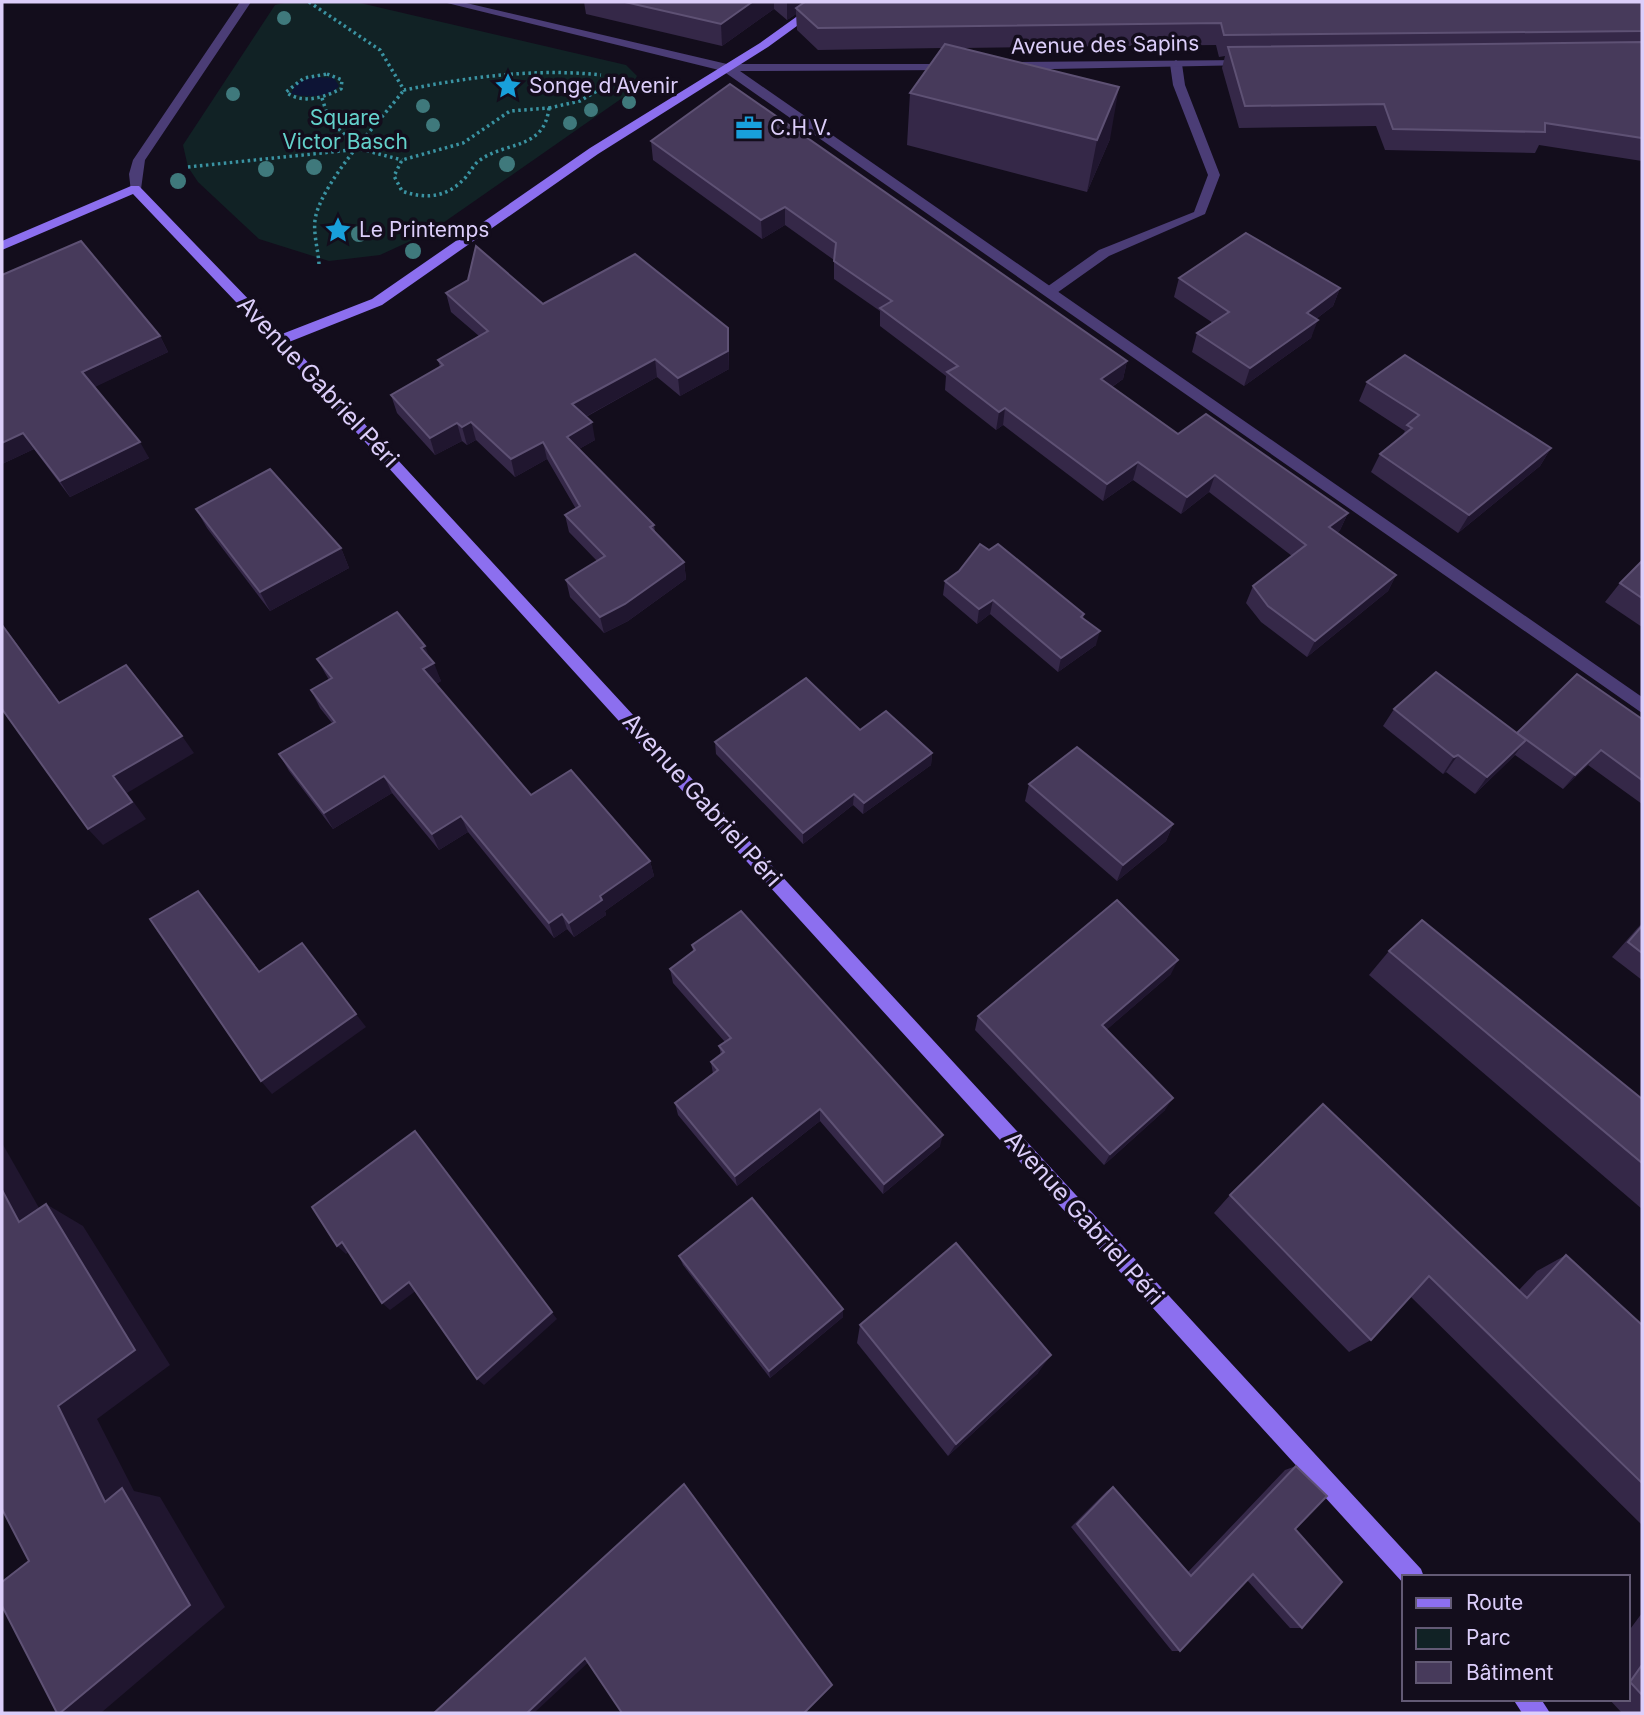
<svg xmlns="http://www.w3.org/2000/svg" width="1644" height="1715" viewBox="0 0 1644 1715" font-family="Inter,sans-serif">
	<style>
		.green { fill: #112225 }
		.water { fill: #0d1435 }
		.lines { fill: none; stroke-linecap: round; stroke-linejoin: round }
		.path { stroke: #3a93a2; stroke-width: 3.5; stroke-dasharray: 2.5 3.5; stroke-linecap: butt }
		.lane { fill: #4b3d76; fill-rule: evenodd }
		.street { fill: #4b3d76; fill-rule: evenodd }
		.secondary { fill: #8c6fef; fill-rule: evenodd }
		.tree { fill: #3f797c }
		.wall { fill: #352848 }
		.shaded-wall { fill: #20162f }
		.building { fill: #473a5b; stroke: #5e5174; stroke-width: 2 }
		.labels { text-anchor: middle; stroke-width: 7; stroke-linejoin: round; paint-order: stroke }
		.far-street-label { font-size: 21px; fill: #dccefa; stroke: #130d1c }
		.far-poi-label { font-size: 21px; fill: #dccefa; stroke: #130d1c; text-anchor: start }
		.far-park-label { font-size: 21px; fill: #63d1cb; stroke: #130d1c }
		.street-label { font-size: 24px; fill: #dccefa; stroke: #130d1c }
	</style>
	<rect width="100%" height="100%" fill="#130d1c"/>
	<polygon class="green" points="289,2 356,2 626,65 637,76 628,94 430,232 380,255 329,261 259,239 198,182 188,167 183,145 275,5"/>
	<path class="water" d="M 313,77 L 334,78 L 339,86 C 328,99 306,97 291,94 L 296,83 Z"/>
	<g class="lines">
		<g class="path">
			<path d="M 309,2 L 380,50 L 404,90 C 470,77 534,68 601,75"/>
			<path d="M 327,74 L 342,80 L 341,89 C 324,97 303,105 286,92 L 304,78 Z"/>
			<polyline points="322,98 329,120 359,148"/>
			<polyline points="549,108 580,101 619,78"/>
			<path d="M 549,108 C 544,150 507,141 480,160 C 474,164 471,171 466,177 C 448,197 427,200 402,191 L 394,176 L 402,160 L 463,143 L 510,111 Z"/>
			<polyline points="188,167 360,149 402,160"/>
			<path d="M 319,264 C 318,248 312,230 316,215 C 326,177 379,122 404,90"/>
		</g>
		<polygon class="lane" points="1176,60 1182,64 1185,85 1220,175 1205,214 1109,256 1054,295 1044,295 1044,289 1099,250 1194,212 1208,175 1173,85 1170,64"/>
		<g class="street">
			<polygon points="240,2 251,2 145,160 141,189 139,192 131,192 129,174 133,160"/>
			<polygon points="443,2 462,2 727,64 956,64 958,66 952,70 740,71 1642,697 1642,713 723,71"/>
			<polygon points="1246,60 1250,61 1250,65 1008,70 1002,66 1008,62"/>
		</g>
		<g class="secondary">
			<polygon points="817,2 830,2 768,47 598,154 382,305 289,342 1421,1569 1424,1577 1404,1577 1404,1584 275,343 133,194 2,250 2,241 131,186 139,186 282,334 372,299 590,148 760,43"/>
			<polygon points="1513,1699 1541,1699 1550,1713 1522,1713"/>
		</g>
	</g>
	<g class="tree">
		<circle cx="284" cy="18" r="7"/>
		<circle cx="233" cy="94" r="7"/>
		<circle cx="629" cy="102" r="7"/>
		<circle cx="423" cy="106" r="7"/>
		<circle cx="591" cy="110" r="7"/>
		<circle cx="570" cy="123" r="7"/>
		<circle cx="433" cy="125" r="7"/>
		<circle cx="507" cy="164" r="8"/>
		<circle cx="314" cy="167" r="8"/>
		<circle cx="266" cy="169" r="8"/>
		<circle cx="178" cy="181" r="8"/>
		<circle cx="359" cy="234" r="8"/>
		<circle cx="413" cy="251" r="8"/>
	</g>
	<g class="wall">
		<polygon points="584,2 1642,2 1642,161 1539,145 1535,153 1385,150 1376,126 1239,128 1222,68 1225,56 1219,57 1216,45 962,48 1110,139 1087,192 907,145 910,93 942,48 818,50 797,30 796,14 787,20 774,9 722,46 586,14"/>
		<polygon points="651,141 1127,361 1123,379 1112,387 1178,434 1348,513 1340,530 1337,533 1396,575 1388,591 1307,657 1261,622 1246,603 1253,586 1292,556 1209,492 1181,514 1133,480 1103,501 1003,425 996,430 945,390 946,376 880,326 880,311 834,279 834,260 785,225 762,239 653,160"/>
		<polygon points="2,275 160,336 168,352 94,387 149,458 70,497 34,449 2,464"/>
		<polygon points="1179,278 1340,288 1333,306 1316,319 1311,338 1244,386 1192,352 1197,333 1213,323 1174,297"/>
		<polygon points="446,293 543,304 729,346 729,369 680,396 657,377 586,417 595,440 579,449 654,525 655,532 684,562 686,579 628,621 604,633 570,597 566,580 597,561 569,532 565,515 576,509 547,459 515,477 476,440 467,445 462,441 435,455 397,413 391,395 440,367 438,360 479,336 451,312"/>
		<polygon points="1367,382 1551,448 1540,466 1458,533 1371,472 1380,454 1402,436 1405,431 1359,401"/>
		<polygon points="196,509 341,548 349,568 270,611 207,528"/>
		<polygon points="1642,561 1642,627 1605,602 1620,583"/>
		<polygon points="945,581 1084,614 1083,619 1096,645 1058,672 990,614 977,624 943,595"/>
		<polygon points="430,658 441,681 436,684 531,795 650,861 654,876 605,911 606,915 574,937 567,929 554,938 468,832 439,850 392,793 333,829 289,771 279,754 332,723 320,708 311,690 329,680 317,659"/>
		<polygon points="1394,709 1517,733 1642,719 1642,804 1588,765 1563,789 1515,755 1475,794 1446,772 1443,774 1383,726"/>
		<polygon points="860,730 932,753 931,765 863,814 853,805 803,844 716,754 715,742"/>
		<polygon points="1029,784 1173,824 1166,841 1117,881 1025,801"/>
		<polygon points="1642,923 1642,980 1612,957"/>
		<polygon points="692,945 940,1146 883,1194 820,1121 737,1186 678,1115 675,1103 713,1074 711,1062 721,1055 719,1046 725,1042 673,983 670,969 693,951"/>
		<polygon points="1389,951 1642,1099 1642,1209 1369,975"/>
		<polygon points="1171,974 1106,1030 1165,1110 1104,1165 975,1030 978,1016"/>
		<polygon points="1230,1195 1519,1290 1537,1271 1566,1255 1642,1325 1642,1525 1411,1297 1371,1340 1349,1352 1214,1213"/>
		<polygon points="679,1256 843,1317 770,1378 683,1265"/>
		<polygon points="860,1325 1038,1373 948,1456 857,1343"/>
		<polygon points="1296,1466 1295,1529 1302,1628 1290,1628 1247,1580 1180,1651 1172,1651 1071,1527 1107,1491 1113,1487 1188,1572 1285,1470"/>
		<polygon points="1642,1613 1642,1713 1622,1713 1609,1699 1628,1699 1628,1632"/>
	</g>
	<g class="shaded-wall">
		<polygon points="752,2 774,2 774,9 722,46 721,24"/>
		<polygon points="787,2 813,2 796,8 796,14 787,20"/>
		<polygon points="1119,87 1110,139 1087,192 1097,140"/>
		<polygon points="785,207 785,225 762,239 761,220"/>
		<polygon points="1340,288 1333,306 1300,331 1307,313"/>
		<polygon points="1318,320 1311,338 1244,386 1250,368"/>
		<polygon points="728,328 729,369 680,396 678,378"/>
		<polygon points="160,336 168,352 91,389 82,372"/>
		<polygon points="655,359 657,377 576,422 572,404"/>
		<polygon points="1127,361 1123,379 1097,397 1101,379"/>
		<polygon points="1005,408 1003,425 996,430 999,412"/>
		<polygon points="471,422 476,440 467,445 462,427"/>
		<polygon points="592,422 595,440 570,454 567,437"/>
		<polygon points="457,423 462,441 435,455 430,438"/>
		<polygon points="23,433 34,449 2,464 2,443"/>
		<polygon points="140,442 149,458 70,497 60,481"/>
		<polygon points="543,442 547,459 515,477 511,459"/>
		<polygon points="1551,448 1540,466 1458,533 1469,515"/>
		<polygon points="1138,462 1133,480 1103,501 1107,484"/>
		<polygon points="1215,475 1209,492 1181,514 1187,497"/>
		<polygon points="1348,513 1340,530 1322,544 1329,527"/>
		<polygon points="341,548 349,568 270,611 260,592"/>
		<polygon points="684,562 686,579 628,621 604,633 600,617"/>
		<polygon points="1396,575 1388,591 1307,657 1315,641"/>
		<polygon points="993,600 990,614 977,624 979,609"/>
		<polygon points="2,625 11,636 73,721 59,703"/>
		<polygon points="1100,631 1096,645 1058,672 1061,658"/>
		<polygon points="425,646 432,664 421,648"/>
		<polygon points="434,663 441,681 431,687 423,669"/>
		<polygon points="182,736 194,753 127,793 146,819 103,845 88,829 113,776"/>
		<polygon points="1526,740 1513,757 1475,794 1487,777"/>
		<polygon points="1601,750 1588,765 1563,789 1575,775"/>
		<polygon points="932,753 931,765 863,814 864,803"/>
		<polygon points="1458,755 1446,772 1443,774 1454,757"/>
		<polygon points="384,776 392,793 333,829 324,813"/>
		<polygon points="854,794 853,805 803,844 803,833"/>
		<polygon points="461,816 468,832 439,850 432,834"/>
		<polygon points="1173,824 1166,841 1117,881 1123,865"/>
		<polygon points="650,861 654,876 605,911 606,915 574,937 569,923 600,896"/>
		<polygon points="198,891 210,906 270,985 259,972"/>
		<polygon points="562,914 567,929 554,938 549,923"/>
		<polygon points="1178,960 1171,974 1096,1039 1102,1025"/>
		<polygon points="356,1014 366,1027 272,1094 261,1081"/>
		<polygon points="1173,1098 1165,1110 1104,1165 1110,1154"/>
		<polygon points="820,1109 820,1121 737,1186 735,1176"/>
		<polygon points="943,1135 940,1146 883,1194 884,1184"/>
		<polygon points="422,1141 557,1319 484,1385 477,1379"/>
		<polygon points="2,1143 59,1243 19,1222 2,1190"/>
		<polygon points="46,1204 83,1226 170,1365 97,1419 134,1491 160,1497 225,1607 102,1712 60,1713 105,1502 58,1406"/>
		<polygon points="342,1242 351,1250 346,1254 337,1246"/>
		<polygon points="409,1282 417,1290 390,1310 382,1303"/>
		<polygon points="843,1309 843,1317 770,1378 769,1371"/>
		<polygon points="1051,1355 1038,1373 948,1456 956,1444"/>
		<polygon points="585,1658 593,1658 534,1713 527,1713"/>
	</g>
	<g class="building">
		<polygon points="625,2 752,2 721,24"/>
		<polygon points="805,2 1642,2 1642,31 1224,35 1221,23 818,28 796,8"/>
		<polygon points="1642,42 1642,138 1545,123 1545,132 1393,129 1384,104 1245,106 1228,47"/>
		<polygon points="945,44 1119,87 1097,140 910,93"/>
		<polygon points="730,84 1127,361 1101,379 1178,434 1206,414 1348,513 1329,527 1396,575 1315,641 1268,606 1253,586 1306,545 1215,475 1187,497 1138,462 1107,484 1005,408 999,412 947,372 958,366 880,308 892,301 834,261 836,243 785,207 761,220 651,141"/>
		<polygon points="1246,233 1340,288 1307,313 1318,320 1250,368 1197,333 1229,312 1179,278"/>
		<polygon points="81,241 160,336 82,372 140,442 60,481 23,433 2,443 2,275"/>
		<polygon points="476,246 543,304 635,254 728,328 728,351 678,378 655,359 572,404 592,422 567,437 654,525 650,527 684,562 625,604 600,617 566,580 605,556 565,515 580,506 543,442 511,459 471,422 462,427 457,423 430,438 391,395 443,365 438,360 488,331 446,293 468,280"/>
		<polygon points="1405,355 1551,448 1469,515 1380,454 1412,428 1407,425 1419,415 1367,382"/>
		<polygon points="270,469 341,548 260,592 196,509"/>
		<polygon points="980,544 989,550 998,544 1084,614 1081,617 1100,631 1061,658 993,600 979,609 945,581 959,571"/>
		<polygon points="1642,561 1642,598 1620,583"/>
		<polygon points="397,612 425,646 421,648 434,663 423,669 531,795 571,770 650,861 600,896 602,900 569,923 562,914 549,923 461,816 432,834 384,776 324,813 279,754 335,722 311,690 332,678 317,659"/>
		<polygon points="2,625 59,703 126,665 182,736 113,776 132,802 88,829 2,709"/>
		<polygon points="1436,672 1526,740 1487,777 1458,755 1454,757 1394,709"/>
		<polygon points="1577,674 1642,719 1642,780 1601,750 1575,775 1517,733"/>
		<polygon points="806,678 860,730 886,711 932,753 864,803 854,794 803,833 715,742"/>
		<polygon points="1077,747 1173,824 1123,865 1029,784"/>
		<polygon points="198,891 259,972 302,943 356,1014 261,1081 150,919"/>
		<polygon points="1117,900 1178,960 1102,1025 1173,1098 1110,1154 978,1016"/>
		<polygon points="741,911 943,1135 884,1184 820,1109 735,1176 675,1103 718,1070 711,1062 724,1052 719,1046 731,1038 670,969 695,950 692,945"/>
		<polygon points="1422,920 1642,1099 1642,1163 1389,951"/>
		<polygon points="1642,926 1642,953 1628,942"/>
		<polygon points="1323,1104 1527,1298 1566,1255 1642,1325 1642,1483 1429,1276 1371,1340 1230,1195"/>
		<polygon points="415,1131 552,1312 477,1379 409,1282 382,1303 342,1242 337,1246 312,1207"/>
		<polygon points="2,1190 19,1222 46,1204 135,1350 58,1406 105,1502 122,1488 190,1605 60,1713 57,1713 2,1606 2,1582 29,1561 2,1509"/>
		<polygon points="752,1198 843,1309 769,1371 679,1256"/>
		<polygon points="956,1243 1051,1355 956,1444 860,1325"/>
		<polygon points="1296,1466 1327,1496 1295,1529 1342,1582 1302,1628 1253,1574 1180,1651 1077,1524 1113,1487 1191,1576"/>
		<polygon points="684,1484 832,1685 804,1713 622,1713 585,1658 527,1713 434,1713"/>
		<polygon points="1642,1665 1642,1695 1630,1682"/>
	</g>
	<defs>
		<symbol id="sight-bare" viewBox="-9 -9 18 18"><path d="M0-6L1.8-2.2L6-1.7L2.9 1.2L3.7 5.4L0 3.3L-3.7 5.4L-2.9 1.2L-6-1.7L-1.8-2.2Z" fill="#18a0db" stroke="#130d1c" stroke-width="2.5" paint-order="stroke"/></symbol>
		<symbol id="office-bare" viewBox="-9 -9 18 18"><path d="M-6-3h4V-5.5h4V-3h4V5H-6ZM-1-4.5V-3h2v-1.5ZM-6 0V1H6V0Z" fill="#18a0db" stroke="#130d1c" stroke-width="2.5" paint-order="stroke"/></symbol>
	</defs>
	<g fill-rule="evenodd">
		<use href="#sight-bare" x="489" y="67" width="38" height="38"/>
		<use href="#office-bare" x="730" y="109" width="38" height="38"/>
		<use href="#sight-bare" x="319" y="211" width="38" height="38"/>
	</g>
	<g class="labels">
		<g class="far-street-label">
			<text transform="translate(1105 45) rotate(-1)" y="7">Avenue des Sapins</text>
		</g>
		<g class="far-poi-label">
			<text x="529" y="93">Songe d'Avenir</text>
			<text x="770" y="135">C.H.V.</text>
			<text x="359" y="237">Le Printemps</text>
		</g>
		<g class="far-park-label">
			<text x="345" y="125">Square<tspan x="345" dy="24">Victor Basch</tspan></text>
		</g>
		<g class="street-label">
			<text transform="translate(318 382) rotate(47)" y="8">Avenue Gabriel Péri</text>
			<text transform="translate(702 800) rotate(48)" y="8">Avenue Gabriel Péri</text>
			<text transform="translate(1084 1218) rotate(48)" y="8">Avenue Gabriel Péri</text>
		</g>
	</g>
	<rect width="1644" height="1715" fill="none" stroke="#dccefa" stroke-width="7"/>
	<rect x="1402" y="1575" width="228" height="126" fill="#130d1c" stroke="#635a75" stroke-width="2"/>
	<rect x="1416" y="1598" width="35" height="10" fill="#8c6fef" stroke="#635a75" stroke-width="2"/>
	<text x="1466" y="1610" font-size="21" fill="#dccefa">Route</text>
	<rect x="1416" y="1628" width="35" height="21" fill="#112225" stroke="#635a75" stroke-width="2"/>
	<text x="1466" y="1645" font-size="21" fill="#dccefa">Parc</text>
	<rect x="1416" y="1662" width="35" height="21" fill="#473a5b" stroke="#635a75" stroke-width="2"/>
	<text x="1466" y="1680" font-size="21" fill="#dccefa">Bâtiment</text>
</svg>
